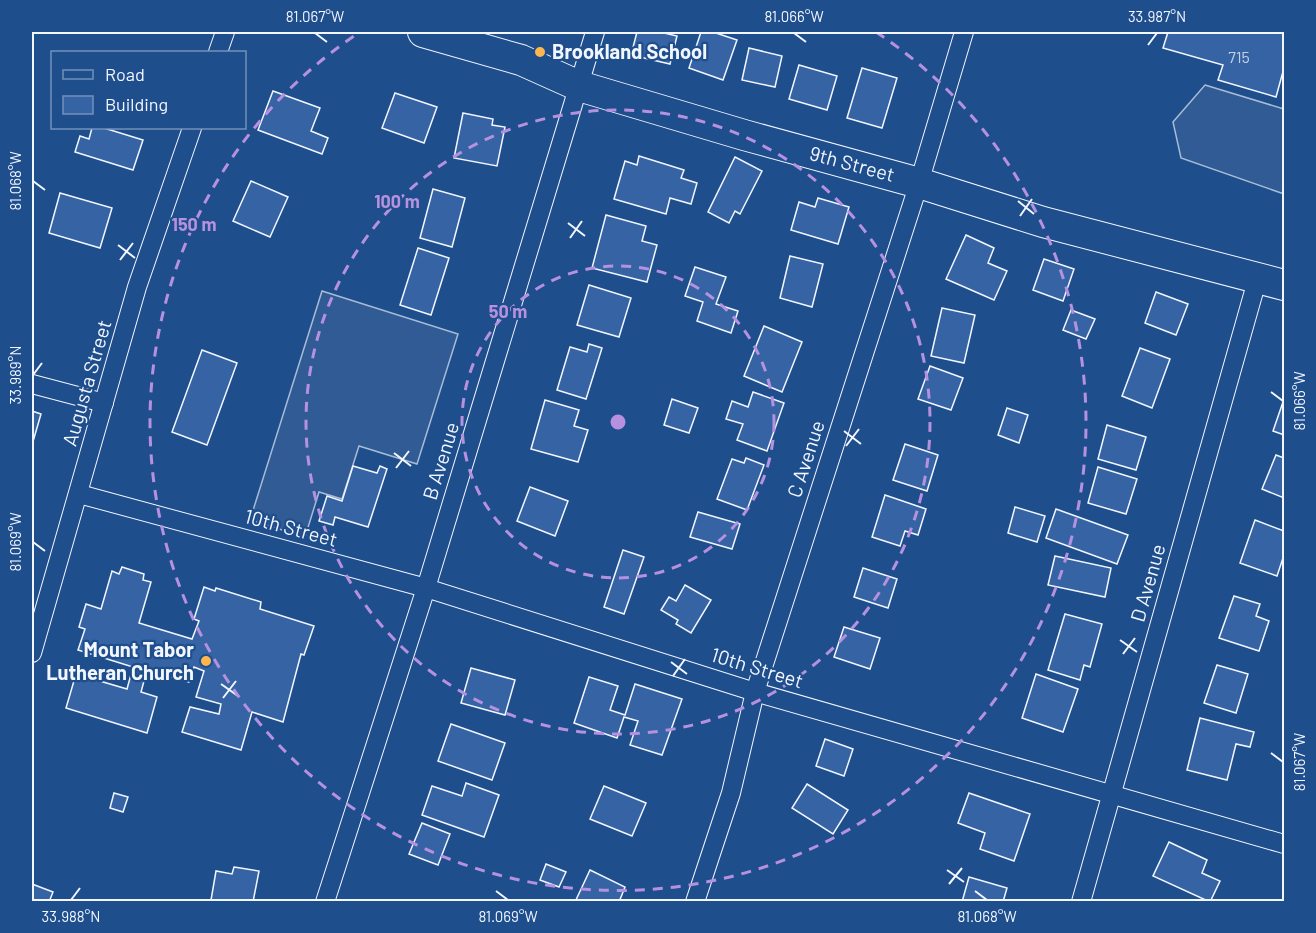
<svg xmlns="http://www.w3.org/2000/svg" width="1316" height="933" viewBox="0 0 1316 933" font-family="Barlow,sans-serif">
	<style>
		.built { fill: #305b95; stroke: #a8bbd7; stroke-width: 1.5 }
		.building { fill: #3563a3; stroke: #f2f6ff; stroke-width: 1.5 }
		.lines { fill: none; stroke-linecap: round; stroke-linejoin: round }
		.minor-casing { stroke: #f2f6ff; stroke-width: 20 }
		.primary-casing { stroke: #f2f6ff; stroke-width: 32 }
		.minor { stroke: #1f4e8c; stroke-width: 18 }
		.primary { stroke: #1f4e8c; stroke-width: 30 }
		.ticks { fill: none; stroke: #f2f6ff; stroke-width: 2 }
		.ring { fill: none; stroke: #b691df; stroke-width: 3; stroke-dasharray: 10 8 }
		.poi-dot { fill: #ffb74d; stroke: #1f4e8c; stroke-width: 2 }
		.labels { text-anchor: middle; stroke-width: 4.5; stroke-linejoin: round; paint-order: stroke }
		.number-label { font-size: 16px; fill: #c3d1e8 }
		.poi-label { font-size: 20px; font-weight: bold; fill: #f2f6ff; stroke: #1f4e8c; text-anchor: start }
		.street-label { font-size: 20px; fill: #f2f6ff; stroke: #1f4e8c }
		.centre { fill: #b691df; stroke: #1f4e8c; stroke-width: 3 }
		.ring-label { font-size: 18px; text-anchor: middle; font-weight: bold; fill: #b691df; stroke: #1f4e8c; stroke-width: 4.5; stroke-linejoin: round; paint-order: stroke }
		.neatline { fill: none; stroke: #f2f6ff; stroke-width: 2 }
		.ticks-label { font-size: 15px; text-anchor: middle; fill: #f2f6ff }
	</style>
	<rect width="100%" height="100%" fill="#1f4e8c"/>
	<g class="built">
		<polygon points="1205,85 1284,109 1284,194 1181,158 1173,122"/>
		<polygon points="322,291 458,334 417,464 359,446 342,499 319,492 305,537 250,520"/>
	</g>
	<g class="building">
		<polygon points="637,32 660,32 677,36 670,64 631,55"/>
		<polygon points="701,32 713,32 737,40 723,80 689,68"/>
		<polygon points="1168,32 1284,32 1284,68 1276,97 1218,80 1223,65 1163,48"/>
		<polygon points="749,48 782,56 775,87 742,80"/>
		<polygon points="799,65 837,76 827,110 789,99"/>
		<polygon points="862,68 897,78 882,128 847,118"/>
		<polygon points="273,91 320,108 311,131 328,138 322,154 258,130"/>
		<polygon points="395,93 437,107 424,143 382,128"/>
		<polygon points="463,113 493,119 492,125 505,127 497,166 454,158"/>
		<polygon points="92,128 104,128 143,140 133,170 75,152 80,136 89,139"/>
		<polygon points="639,156 684,170 681,178 697,183 691,204 670,198 666,214 614,199 625,161 637,165"/>
		<polygon points="735,157 762,171 740,214 735,211 729,223 708,212"/>
		<polygon points="251,181 288,197 270,237 233,221"/>
		<polygon points="433,189 465,198 452,247 420,238"/>
		<polygon points="60,193 112,208 100,248 49,233"/>
		<polygon points="818,198 849,207 838,244 791,230 799,202 815,207"/>
		<polygon points="606,215 646,226 642,241 657,245 647,282 592,268"/>
		<polygon points="966,235 994,248 988,263 1007,271 994,300 946,279"/>
		<polygon points="418,248 449,258 431,315 400,305"/>
		<polygon points="790,256 823,264 812,307 780,298"/>
		<polygon points="1044,259 1074,269 1063,301 1033,290"/>
		<polygon points="695,267 726,277 716,304 738,311 731,333 697,321 703,302 685,296"/>
		<polygon points="589,285 631,298 619,337 577,325"/>
		<polygon points="1156,292 1188,304 1176,335 1145,323"/>
		<polygon points="942,308 975,315 964,363 931,356"/>
		<polygon points="1071,310 1095,319 1086,339 1063,330"/>
		<polygon points="764,326 802,342 782,392 744,376"/>
		<polygon points="589,344 602,348 586,399 557,390 570,347 587,352"/>
		<polygon points="1140,348 1170,359 1152,408 1122,396"/>
		<polygon points="202,350 237,363 207,445 172,432"/>
		<polygon points="930,366 963,378 951,410 918,399"/>
		<polygon points="753,392 784,403 767,451 737,440 743,424 726,419 732,401 748,407"/>
		<polygon points="672,399 698,408 689,433 664,425"/>
		<polygon points="1284,399 1284,435 1273,431"/>
		<polygon points="545,400 579,410 574,426 588,430 578,462 531,449"/>
		<polygon points="1007,408 1028,415 1019,443 998,435"/>
		<polygon points="32,411 41,414 32,445"/>
		<polygon points="1107,425 1146,437 1136,470 1098,459"/>
		<polygon points="905,444 938,455 927,491 893,480"/>
		<polygon points="1276,455 1284,458 1284,498 1262,489"/>
		<polygon points="746,458 764,465 747,510 717,499 732,459 744,463"/>
		<polygon points="353,466 377,473 380,466 387,469 368,527 335,517 333,525 319,521 327,496 342,501"/>
		<polygon points="1098,467 1137,479 1126,514 1088,503"/>
		<polygon points="530,487 568,501 555,536 517,521"/>
		<polygon points="885,495 926,509 918,535 905,531 900,546 872,537"/>
		<polygon points="1015,507 1045,516 1037,542 1008,533"/>
		<polygon points="1056,509 1128,535 1117,564 1046,538"/>
		<polygon points="698,512 740,524 732,549 690,537"/>
		<polygon points="1255,520 1284,531 1284,555 1277,576 1240,563"/>
		<polygon points="623,550 644,557 624,614 604,607"/>
		<polygon points="1055,556 1111,568 1105,597 1048,585"/>
		<polygon points="122,567 144,574 143,580 151,582 139,623 192,639 199,621 194,619 204,587 215,591 216,588 261,602 260,609 314,626 304,655 301,654 283,722 252,712 241,750 182,732 190,707 219,714 221,704 196,697 204,671 194,667 189,682 147,670 141,692 157,697 147,733 66,708 76,674 127,689 133,667 78,650 85,629 79,627 86,604 101,609 112,571 119,574"/>
		<polygon points="863,568 897,579 888,608 854,597"/>
		<polygon points="685,585 711,600 691,633 676,624 678,620 661,610 669,597 676,601"/>
		<polygon points="1234,596 1260,604 1256,616 1269,621 1259,651 1219,638"/>
		<polygon points="1065,614 1102,624 1090,667 1084,665 1080,680 1048,670"/>
		<polygon points="844,627 880,638 870,669 834,657"/>
		<polygon points="1217,665 1248,674 1236,713 1204,703"/>
		<polygon points="471,668 515,680 505,715 461,703"/>
		<polygon points="1036,674 1078,689 1063,732 1022,718"/>
		<polygon points="589,677 618,686 610,710 625,715 635,684 682,699 662,755 630,745 638,721 624,717 617,738 574,723"/>
		<polygon points="1200,718 1254,732 1250,747 1236,744 1227,780 1187,770"/>
		<polygon points="451,724 505,743 492,780 438,761"/>
		<polygon points="825,739 853,749 844,776 816,766"/>
		<polygon points="466,783 499,795 484,837 422,815 432,786 462,796"/>
		<polygon points="807,784 848,810 833,834 792,808"/>
		<polygon points="604,786 646,803 632,836 590,819"/>
		<polygon points="114,793 128,797 123,812 110,808"/>
		<polygon points="969,793 1030,814 1014,861 980,849 985,833 958,823"/>
		<polygon points="422,823 450,834 438,865 409,854"/>
		<polygon points="1169,842 1207,860 1202,873 1220,881 1210,902 1153,876"/>
		<polygon points="546,864 566,872 559,887 540,880"/>
		<polygon points="234,867 259,871 253,902 211,900 216,871 232,874"/>
		<polygon points="590,870 625,887 619,902 575,902"/>
		<polygon points="969,877 1007,888 1003,902 962,902"/>
		<polygon points="32,884 53,892 49,902 32,902"/>
	</g>
	<g class="lines">
		<defs>
			<g id="minor">
				<polyline points="218,52 225,32"/>
				<polyline points="32,384 104,403"/>
				<polyline points="79,494 426,588 755,692 1284,844"/>
				<polyline points="32,653 137,287 192,128"/>
				<polyline points="325,902 426,588 595,32"/>
				<polyline points="695,902 731,793 755,692 919,183 964,32"/>
				<polyline points="1081,902 1258,277"/>
			</g>
			<polyline id="primary" points="423,32 521,60 579,86 744,135 919,183 1043,222 1284,285"/>
		</defs>
		<use href="#minor" class="minor-casing"/>
		<use href="#primary" class="primary-casing"/>
		<use href="#minor" class="minor"/>
		<use href="#primary" class="primary"/>
	</g>
	<path class="ticks" d="M 315,33 L 327,42M 794,33 L 806,42M 1148,45 L 1157,33M 33,181 L 45,190M 1018,201 L 1034,214M 1020,216 L 1032,199M 568,223 L 585,236M 570,238 L 582,221M 118,245 L 135,258M 120,260 L 133,243M 33,375 L 42,363M 1271,392 L 1283,401M 844,431 L 861,444M 846,446 L 859,429M 394,453 L 411,466M 396,468 L 409,451M 33,542 L 45,551M 1120,640 L 1137,652M 1123,654 L 1135,638M 671,662 L 687,674M 673,676 L 685,659M 221,684 L 238,696M 223,698 L 236,681M 1271,753 L 1283,762M 947,870 L 964,882M 949,884 L 962,868M 496,891 L 508,900M 975,891 L 987,900M 71,900 L 80,888"/>
	<g class="ring">
		<circle cx="618" cy="422" r="156"/>
		<circle cx="618" cy="422" r="312"/>
		<path d="M876 32A468 468 0 1 1 360 32"/>
	</g>
	<g class="poi-dot">
		<circle cx="540" cy="52" r="6"/>
		<circle cx="206" cy="661" r="6"/>
	</g>
	<g class="labels">
		<g class="number-label">
			<text x="1239" y="63">715</text>
		</g>
		<g class="poi-label">
			<text x="552" y="59">Brookland School</text>
			<text x="194" y="657" text-anchor="end">Mount Tabor<tspan x="194" dy="23">Lutheran Church</tspan></text>
		</g>
		<g class="street-label">
			<text transform="translate(852 164) rotate(15)" y="7">9th Street</text>
			<text transform="translate(87 383) rotate(-74)" y="7">Augusta Street</text>
			<text transform="translate(806 459) rotate(-72)" y="7">C Avenue</text>
			<text transform="translate(441 461) rotate(-73)" y="7">B Avenue</text>
			<text transform="translate(291 528) rotate(15)" y="7">10th Street</text>
			<text transform="translate(1148 583) rotate(-74)" y="7">D Avenue</text>
			<text transform="translate(757 668) rotate(17)" y="7">10th Street</text>
		</g>
	</g>
	<circle cx="618" cy="422" r="9" class="centre"/>
	<g class="ring-label">
		<text x="397" y="208">100 m</text>
		<text x="194" y="231">150 m</text>
		<text x="508" y="318">50 m</text>
	</g>
	<rect width="1316" height="933" fill="none" stroke="#1f4e8c" stroke-width="66"/>
	<rect x="51" y="51" width="195" height="78" fill="#1f4e8c" stroke="#7391ba" stroke-width="1.5"/>
	<rect x="63" y="70" width="30" height="9" fill="#1f4e8c" stroke="#7391ba" stroke-width="1.5"/>
	<text x="105" y="81" font-size="18" fill="#f2f6ff">Road</text>
	<rect x="63" y="96" width="30" height="18" fill="#3563a3" stroke="#7391ba" stroke-width="1.5"/>
	<text x="105" y="111" font-size="18" fill="#f2f6ff">Building</text>
	<rect x="33" y="33" width="1250" height="867" class="neatline"/>
	<g class="ticks-label">
		<text x="315" y="22">81.067°W</text>
		<text x="794" y="22">81.066°W</text>
		<text x="1157" y="22">33.987°N</text>
		<text transform="translate(16 181) rotate(-90)" y="5">81.068°W</text>
		<text transform="translate(16 375) rotate(-90)" y="5">33.989°N</text>
		<text transform="translate(1300 401) rotate(-90)" y="5">81.066°W</text>
		<text transform="translate(16 542) rotate(-90)" y="5">81.069°W</text>
		<text transform="translate(1300 762) rotate(-90)" y="5">81.067°W</text>
		<text x="71" y="922">33.988°N</text>
		<text x="508" y="922">81.069°W</text>
		<text x="987" y="922">81.068°W</text>
	</g>
</svg>
